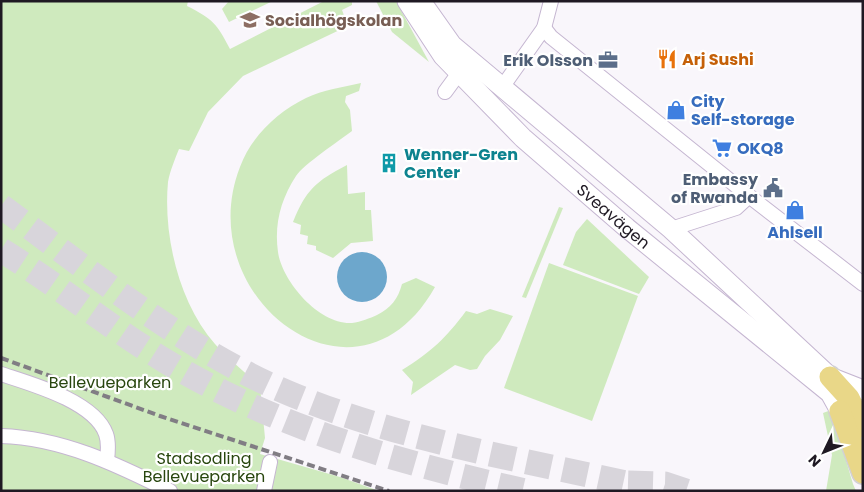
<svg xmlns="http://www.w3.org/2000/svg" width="864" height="492" viewBox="0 0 864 492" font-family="Poppins,sans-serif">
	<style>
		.green { fill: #cfeabe }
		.water { fill: #6da7cc }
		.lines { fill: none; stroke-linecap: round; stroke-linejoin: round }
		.motorway-tunnel { stroke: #d8d5db; stroke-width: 25; stroke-dasharray: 25 12; stroke-linecap: butt }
		.minor-casing { stroke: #c5b6d1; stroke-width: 16 }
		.secondary-casing { stroke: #c5b6d1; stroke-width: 21 }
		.primary-casing { stroke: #d2d1d3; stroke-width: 24 }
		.minor { stroke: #fff; stroke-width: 14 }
		.secondary { stroke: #fff; stroke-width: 19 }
		.primary { stroke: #e9d788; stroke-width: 21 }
		.rail { stroke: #817d84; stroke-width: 4; stroke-dasharray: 8 4; stroke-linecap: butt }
		.labels { text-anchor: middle; stroke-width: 4.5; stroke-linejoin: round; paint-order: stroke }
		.education-label { font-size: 16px; font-weight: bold; fill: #785e54; stroke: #fff; text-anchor: start }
		.food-label { font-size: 16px; font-weight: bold; fill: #c56008; stroke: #fff; text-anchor: start }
		.service-label { font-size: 16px; font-weight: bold; fill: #4e5e75; stroke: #fff; text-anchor: end }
		.shop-label { font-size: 16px; font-weight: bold; fill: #366cbe; stroke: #fff; text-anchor: start }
		.culture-label { font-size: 16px; font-weight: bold; fill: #0d838f; stroke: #fff; text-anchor: start }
		.street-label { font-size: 16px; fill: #1f1923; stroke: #fff }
		.park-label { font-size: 16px; fill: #28460e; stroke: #fff }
	</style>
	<rect width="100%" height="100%" fill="#f9f6fb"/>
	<g class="green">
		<path d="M 1,1 L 188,1 L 187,6 C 213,19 217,24 230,49 L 324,1 L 352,1 L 352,5 L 342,10 L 348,26 L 243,76 L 208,112 L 189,151 L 179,149 C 175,159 170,171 168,182 C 163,236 179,303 215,344 C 228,359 245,372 260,386 L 265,438 L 260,454 L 340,477 L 379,491 L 1,491 Z"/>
		<polygon points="229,1 273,1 229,22 222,9"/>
		<polygon points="376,1 396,1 429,62 392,32"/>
		<path d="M 361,83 L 359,91 L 346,96 L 345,102 L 350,110 L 352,131 C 339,141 304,164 296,176 C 281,199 274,224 278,252 C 282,281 319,325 352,323 C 361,322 370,318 377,315 C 391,308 398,299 402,284 L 416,278 L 435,287 C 357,426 189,298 240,167 C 251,137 277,112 306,98 C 323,90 343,87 361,83 Z"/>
		<path d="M 347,165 L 348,194 L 365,192 L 365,210 L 371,210 L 373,241 L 351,243 L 333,258 L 316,250 L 316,246 L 307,244 L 308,236 L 300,234 L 301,225 L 293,222 C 306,190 316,181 347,165 Z"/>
		<polygon points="559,207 563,208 526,298 522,297"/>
		<polygon points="587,219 649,277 639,294 563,265 576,232"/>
		<polygon points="549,263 638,296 592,421 504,388"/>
		<path d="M 490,309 L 513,316 L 500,340 L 485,356 L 477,369 L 470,370 L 455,365 L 411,395 L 413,382 L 402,370 C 431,352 446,338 466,311 L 477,314 Z"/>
		<polygon points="831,410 853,484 856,491 826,491 832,455 823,413"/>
	</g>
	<circle class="water" cx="362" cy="277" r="25"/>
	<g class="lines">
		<g class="motorway-tunnel">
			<path d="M 1,206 C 90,271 185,349 286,392 C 394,438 512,458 626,483 L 645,491"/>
			<path d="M 1,250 C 58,285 110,328 167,362 C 277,428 401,463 525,491"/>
			<polyline points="628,483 665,484 686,491"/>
		</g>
		<defs>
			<g id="minor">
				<polyline points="544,28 551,37 749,196 863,284"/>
				<polyline points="503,86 544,28 551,1"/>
				<polyline points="445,92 464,66"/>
				<polyline points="671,229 736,208 749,196"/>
				<path d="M 1,374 C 31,384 94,401 106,434 C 109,442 108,452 107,460"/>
				<path d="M 1,436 C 62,438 116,464 170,491"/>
				<polyline points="264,491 270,462"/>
			</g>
			<g id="secondary">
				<path id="s1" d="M 407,1 L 443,56 L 523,138 L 627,228 L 830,393 L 840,411 L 855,407"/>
				<polyline points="423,4 452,45 671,229 830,377 863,390"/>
			</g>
			<g id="primary">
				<polyline points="830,377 849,398 863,427"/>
				<polyline points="840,411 863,473"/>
			</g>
		</defs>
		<use href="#minor" class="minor-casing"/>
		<use href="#secondary" class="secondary-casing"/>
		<use href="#primary" class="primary-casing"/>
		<use href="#minor" class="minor"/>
		<use href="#secondary" class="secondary"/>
		<use href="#primary" class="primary"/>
		<polyline class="rail" points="1,358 160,416 389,491"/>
	</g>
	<defs>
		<symbol id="university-bare" viewBox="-9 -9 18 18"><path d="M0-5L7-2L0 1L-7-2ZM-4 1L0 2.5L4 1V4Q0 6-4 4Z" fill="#8d6e63" stroke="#fff" stroke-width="2.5" paint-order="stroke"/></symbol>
		<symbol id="restaurant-bare" viewBox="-9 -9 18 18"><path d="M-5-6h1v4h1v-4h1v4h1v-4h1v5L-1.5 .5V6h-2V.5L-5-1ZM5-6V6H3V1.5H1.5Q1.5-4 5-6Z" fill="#e8710a" stroke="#fff" stroke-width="2.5" paint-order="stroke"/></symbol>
		<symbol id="office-bare" viewBox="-9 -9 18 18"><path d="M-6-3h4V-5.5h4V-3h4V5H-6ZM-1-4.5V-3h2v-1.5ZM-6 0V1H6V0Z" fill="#5c6f8a" stroke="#fff" stroke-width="2.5" paint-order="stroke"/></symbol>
		<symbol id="shop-bare" viewBox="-9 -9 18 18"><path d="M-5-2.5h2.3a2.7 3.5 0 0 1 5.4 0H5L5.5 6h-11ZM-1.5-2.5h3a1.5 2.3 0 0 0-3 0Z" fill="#3f7fe0" stroke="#fff" stroke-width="2.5" paint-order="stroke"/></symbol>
		<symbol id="supermarket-bare" viewBox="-9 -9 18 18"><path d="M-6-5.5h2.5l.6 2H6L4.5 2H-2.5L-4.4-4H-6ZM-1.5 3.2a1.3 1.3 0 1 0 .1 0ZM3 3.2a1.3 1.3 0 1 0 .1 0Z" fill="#3f7fe0" stroke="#fff" stroke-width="2.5" paint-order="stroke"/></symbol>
		<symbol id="building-bare" viewBox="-9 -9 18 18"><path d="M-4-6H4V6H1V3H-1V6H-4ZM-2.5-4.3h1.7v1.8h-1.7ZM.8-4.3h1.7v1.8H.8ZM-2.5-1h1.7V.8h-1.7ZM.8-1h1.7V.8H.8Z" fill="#0f9aa8" stroke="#fff" stroke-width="2.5" paint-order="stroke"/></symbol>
		<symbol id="civic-bare" viewBox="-9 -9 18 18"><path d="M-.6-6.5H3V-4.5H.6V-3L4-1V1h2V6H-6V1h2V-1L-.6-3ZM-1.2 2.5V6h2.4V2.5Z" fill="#5c6f8a" stroke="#fff" stroke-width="2.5" paint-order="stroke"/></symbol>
	</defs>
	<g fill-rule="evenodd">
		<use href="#university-bare" x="236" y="6" width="28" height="28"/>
		<use href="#restaurant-bare" x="653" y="45" width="28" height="28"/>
		<use href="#office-bare" x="594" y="46" width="28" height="28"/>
		<use href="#shop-bare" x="662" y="96" width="28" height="28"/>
		<use href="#supermarket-bare" x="708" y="134" width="28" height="28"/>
		<use href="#building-bare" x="375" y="149" width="28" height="28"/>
		<use href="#civic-bare" x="759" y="174" width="28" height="28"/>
		<use href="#shop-bare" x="781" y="196" width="28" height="28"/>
	</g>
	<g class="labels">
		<g class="education-label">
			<text x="265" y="26">Socialhögskolan</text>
		</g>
		<g class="food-label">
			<text x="682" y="65">Arj Sushi</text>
		</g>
		<g class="service-label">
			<text x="593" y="66">Erik Olsson</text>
			<text x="758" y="185">Embassy<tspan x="758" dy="18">of Rwanda</tspan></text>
		</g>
		<g class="shop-label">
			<text x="691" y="107">City<tspan x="691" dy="18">Self-storage</tspan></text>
			<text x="737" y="154">OKQ8</text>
			<text x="795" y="238" text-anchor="middle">Ahlsell</text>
		</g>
		<g class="culture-label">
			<text x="404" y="160">Wenner-Gren<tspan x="404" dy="18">Center</tspan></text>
		</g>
		<g class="street-label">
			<text dy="6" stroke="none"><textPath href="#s1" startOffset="300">Sveavägen</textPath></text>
		</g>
		<g class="park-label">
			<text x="110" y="388">Bellevueparken</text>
			<text x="204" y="464">Stadsodling<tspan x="204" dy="18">Bellevueparken</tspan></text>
		</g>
	</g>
	<rect width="864" height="492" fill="none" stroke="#1f1923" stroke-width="5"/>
	<g transform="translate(824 452) rotate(227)" stroke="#ffffff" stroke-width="4" paint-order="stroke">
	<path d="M0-4L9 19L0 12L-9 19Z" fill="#1f1923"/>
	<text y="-8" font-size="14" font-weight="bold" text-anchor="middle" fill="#1f1923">N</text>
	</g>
</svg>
